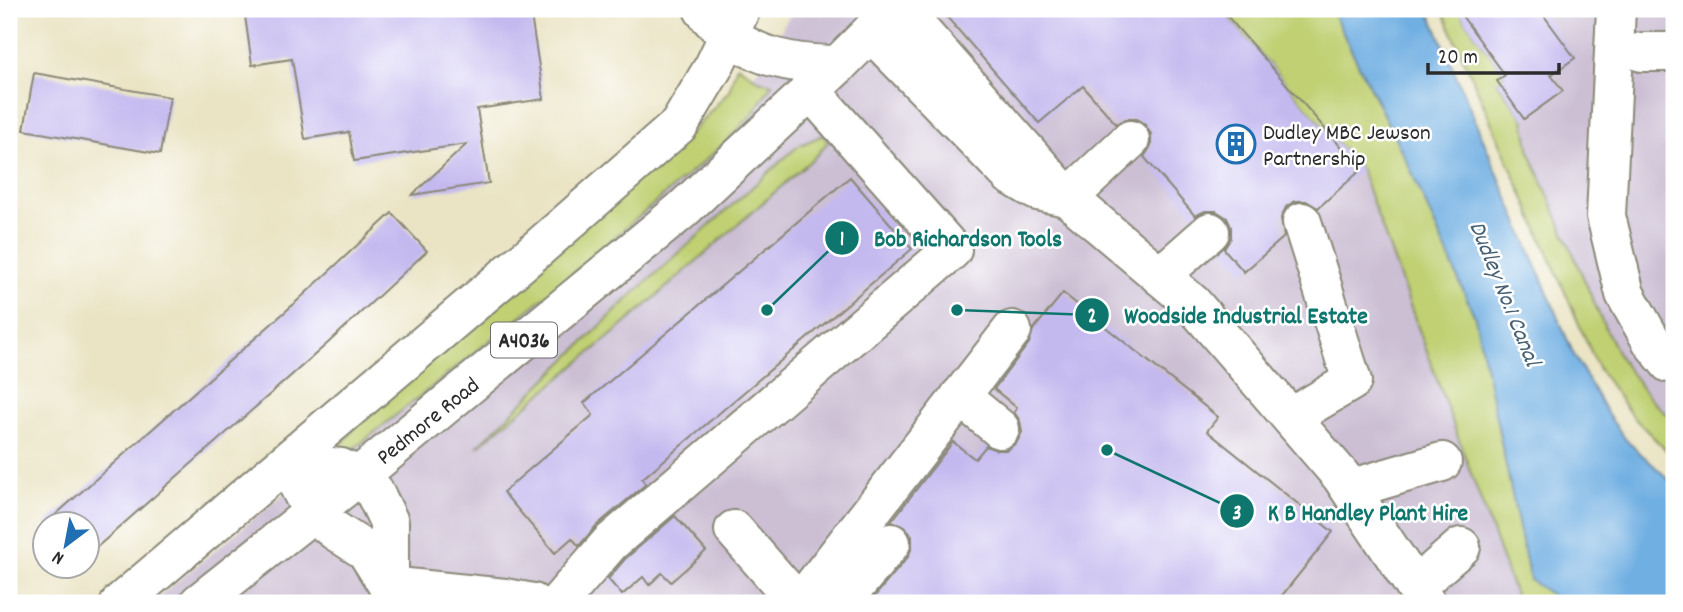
<svg xmlns="http://www.w3.org/2000/svg" width="1683" height="612" viewBox="0 0 1683 612" font-family="Dekko,sans-serif">
	<style>
		.industrial { fill: #ccbfd4 }
		.green { fill: #c0d073; stroke: #767e4f; stroke-width: 2 }
		.water { fill: #6fafe2; stroke: #4d6d86; stroke-width: 2 }
		.building { fill: #c4b9ef }
		.lines { fill: none; stroke-linecap: round; stroke-linejoin: round }
		.minor-casing { stroke: #8a8878; stroke-width: 42 }
		.highway-casing { stroke: #8a8878; stroke-width: 42 }
		.minor { stroke: #fff; stroke-width: 38 }
		.highway { stroke: #fff; stroke-width: 38 }
		.labels { text-anchor: middle; stroke-width: 5; stroke-linejoin: round; paint-order: stroke }
		.shield { fill: #fff; stroke: #6b6b6b; stroke-width: 2 }
		.shield-label { font-size: 21px; font-weight: bold; fill: #2b2b2b }
		.poi-label { font-size: 23px; fill: #2b2b2b; stroke: #fff; text-anchor: start }
		.street-label { font-size: 23px; fill: #2b2b2b; stroke: #fff }
		.water-label { font-size: 24px; font-style: italic; fill: #466074; stroke: #fff }
		.leader { fill: none; stroke: #0f766e; stroke-width: 2.5 }
		.callout-dot { fill: #0f766e; stroke: #fff; stroke-width: 2.5 }
		.mark-label { font-size: 21px; text-anchor: middle; font-weight: bold; fill: #fff }
		.callout-label { font-size: 24px; text-anchor: middle; font-weight: bold; fill: #0f766e; stroke: #fff; stroke-width: 5; stroke-linejoin: round; paint-order: stroke }
	</style>
	<rect width="100%" height="100%" fill="#fff"/>
	<filter id="ink" filterUnits="userSpaceOnUse"><feTurbulence type="fractalNoise" baseFrequency=".0143" numOctaves="2"/><feDisplacementMap in="SourceGraphic" scale="14" xChannelSelector="R" yChannelSelector="G"/><feConvolveMatrix kernelMatrix="1 2 1 2 8 2 1 2 1" color-interpolation-filters="sRGB"/></filter>
	<filter id="wash" filterUnits="userSpaceOnUse"><feTurbulence type="fractalNoise" baseFrequency=".00686" numOctaves="4" result="noise"/><feDisplacementMap in="SourceGraphic" scale="28" xChannelSelector="R" yChannelSelector="G"/><feGaussianBlur stdDeviation="1.57" result="paint"/><feColorMatrix in="noise" values="0 0 0 0 0 0 0 0 0 0 0 0 0 0 0 0 0 1.4 0 .05"/><feComposite in="paint" operator="in"/></filter>
	<g filter="url(#wash)">
		<rect width="100%" height="100%" fill="#eae4c4"/>
		<g class="industrial">
			<polygon points="797,9 1221,9 1361,170 1518,603 151,603 337,450 746,89 790,15"/>
			<polygon points="1471,9 1674,9 1674,420 1652,401 1621,360 1602,321 1530,153 1524,119 1497,81 1462,15"/>
		</g>
		<g class="green">
			<polygon points="1221,9 1331,9 1409,166 1475,317 1530,580 1563,603 1518,603 1361,170"/>
			<polygon points="1442,9 1471,9 1462,16 1505,75 1497,82 1524,119 1530,153 1602,321 1621,360 1652,401 1674,420 1674,458 1632,416 1598,368"/>
			<polygon points="737,65 759,80 772,84 752,115 723,145 541,300 346,455 337,450 369,411 693,131 729,91"/>
			<polygon points="823,135 828,142 817,155 626,323 477,447 630,297 798,146"/>
		</g>
		<polygon class="water" points="1331,9 1427,9 1433,20 1573,353 1608,415 1627,441 1674,484 1674,603 1563,603 1530,580 1475,317 1409,166"/>
		<g id="blocks">
			<g class="building">
				<polygon points="244,9 530,9 544,99 477,109 489,183 412,195 467,144 354,161 349,132 305,139 292,59 252,65"/>
				<polygon points="940,9 1221,9 1361,170 1318,208 1306,201 1295,201 1286,207 1281,218 1284,237 1244,272 1224,249 1231,238 1231,227 1227,218 1216,211 1205,211 1195,216 1144,157 1151,146 1151,134 1145,125 1137,119 1126,119 1116,124 1083,86 1039,123"/>
				<polygon points="1457,9 1539,9 1575,58 1551,75 1563,91 1524,119 1497,81 1505,75"/>
				<polygon points="34,73 170,97 160,154 24,130"/>
				<polygon points="850,177 912,249 642,479 646,484 596,526 579,546 572,538 555,553 503,492 593,415 584,403"/>
				<polygon points="392,213 427,251 328,343 88,555 88,524 45,524 295,303"/>
				<polygon points="1063,293 1218,417 1207,431 1333,532 1276,603 869,603 908,557 912,547 912,536 905,527 891,522 953,442 975,459 986,446 996,450 1007,450 1017,442 1022,432 1020,421 1014,412 1017,408 994,389 1029,343 1033,330"/>
				<polygon points="675,516 706,551 671,582 662,573 649,585 643,577 622,595 608,579 625,559"/>
			</g>
		</g>
	</g>
	<g filter="url(#ink)">
		<use href="#blocks" fill-opacity="0" stroke="#8a8878" stroke-width="2"/>
		<g class="lines">
			<defs>
				<g id="minor">
					<path d="M 703,9 C 737,54 785,65 838,65"/>
					<polyline points="901,9 1068,198 1192,303 1341,476 1426,603"/>
					<polyline points="1616,9 1606,216 1625,294 1652,342 1669,363 1674,363"/>
					<polyline points="871,32 1010,175 1037,191 1066,197"/>
					<polyline points="1642,52 1674,52"/>
					<polyline points="1068,198 1130,140"/>
					<polyline points="1160,276 1210,232"/>
					<polyline points="960,396 1000,429"/>
					<polyline points="1291,417 1352,381 1302,222"/>
					<polyline points="287,463 341,468 359,476 374,491 389,522 389,603"/>
					<polyline points="287,463 312,512 334,530 366,551 388,586"/>
					<polyline points="1350,489 1442,462"/>
					<polyline points="734,530 798,603"/>
					<polyline points="388,586 505,598 533,603"/>
					<polyline points="1415,587 1461,547"/>
					<polyline points="558,603 610,543 952,250 810,90"/>
					<polyline points="800,603 1012,330"/>
					<polyline points="841,603 891,543"/>
				</g>
				<g id="highway">
					<polyline points="120,603 535,251 679,125 714,66 741,9"/>
					<polyline points="199,603 359,476 681,211 838,65 894,9"/>
				</g>
			</defs>
			<use href="#minor" class="minor-casing"/>
			<use href="#highway" class="highway-casing"/>
			<use href="#minor" class="minor"/>
			<use href="#highway" class="highway"/>
		</g>
	</g>
	<defs>
		<symbol id="building-ring" viewBox="-11 -11 22 22"><circle r="9.5" fill="#fff" stroke="#1f6fb2" stroke-width="1.5"/><path d="M-4-6H4V6H1V3H-1V6H-4ZM-2.5-4.3h1.7v1.8h-1.7ZM.8-4.3h1.7v1.8H.8ZM-2.5-1h1.7V.8h-1.7ZM.8-1h1.7V.8H.8Z" fill="#1f6fb2"/></symbol>
	</defs>
	<g fill-rule="evenodd">
		<use href="#building-ring" x="1214" y="122" width="44" height="44"/>
	</g>
	<g class="labels">
		<rect class="shield" x="491" y="322.5" width="66" height="35" rx="5"/>
		<g class="shield-label">
			<text x="524" y="347">A4036</text>
		</g>
		<g class="poi-label">
			<text x="1263" y="139">Dudley MBC Jewson<tspan x="1263" dy="26">Partnership</tspan></text>
		</g>
		<g class="street-label">
			<text transform="translate(427 420) rotate(-39)" y="8">Pedmore Road</text>
		</g>
		<g class="water-label">
			<text transform="translate(1506 293) rotate(68)" y="8">Dudley No.1 Canal</text>
		</g>
	</g>
	<path class="leader" d="M767 310L842 238M957 310L1092 315M1107 450L1237 511"/>
	<g class="callout-dot">
		<circle cx="767" cy="310" r="7"/>
		<circle cx="957" cy="310" r="7"/>
		<circle cx="1107" cy="450" r="7"/>
		<circle cx="842" cy="238" r="18"/>
		<circle cx="1092" cy="315" r="18"/>
		<circle cx="1237" cy="511" r="18"/>
	</g>
	<g class="mark-label">
		<text x="842" y="245">1</text>
		<text x="1092" y="322">2</text>
		<text x="1237" y="519">3</text>
	</g>
	<g class="callout-label">
		<text x="968" y="246">Bob Richardson Tools</text>
		<text x="1246" y="323">Woodside Industrial Estate</text>
		<text x="1368" y="520">K B Handley Plant Hire</text>
	</g>
	<rect width="1683" height="612" fill="none" stroke="#fff" stroke-width="35"/>
	<g transform="translate(66 545) rotate(212)"><circle r="33" fill="#ffffff" stroke="#aaaaaa" stroke-width="2"/>
	<path d="M0-5L12 26L0 18L-12 26Z" fill="#1f6fb2"/>
	<text y="-10" font-size="19" font-weight="bold" text-anchor="middle" fill="#2b2b2b">N</text>
	</g>
	<path d="M1428 63v10h131v-10" fill="none" stroke="#2b2b2b" stroke-width="3.5"/>
	<text x="1438" y="63" font-size="21" fill="#2b2b2b" stroke="#ffffff" stroke-width="5" paint-order="stroke">20 m</text>
</svg>
